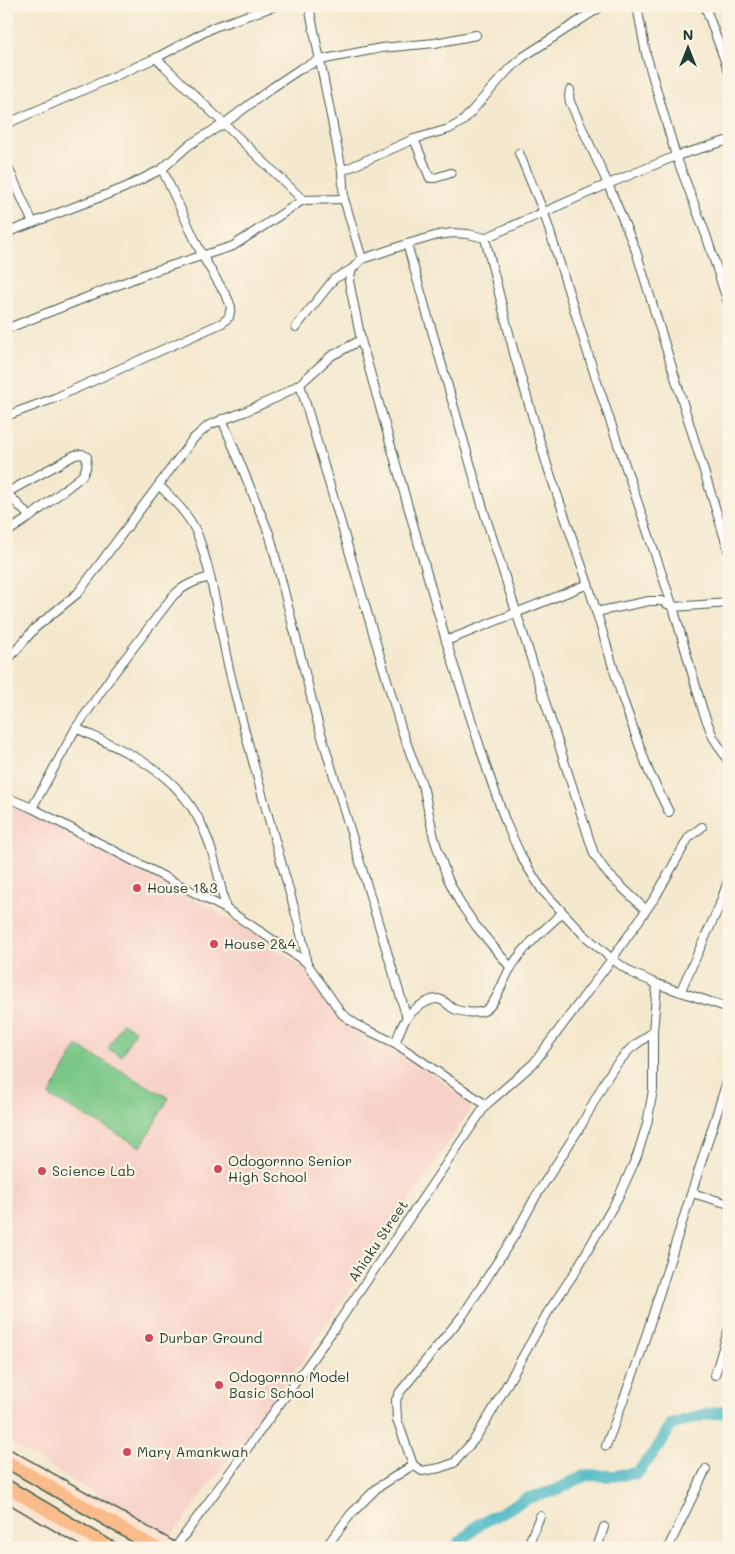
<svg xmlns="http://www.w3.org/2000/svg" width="735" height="1554" viewBox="0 0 735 1554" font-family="Mali,sans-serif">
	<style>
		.built { fill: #f7d1c7 }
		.grass { fill: #79c787; stroke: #4c825e }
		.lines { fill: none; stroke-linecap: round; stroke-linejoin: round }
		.river { stroke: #4bb8c5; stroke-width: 12 }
		.street-casing { stroke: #3f574b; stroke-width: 10 }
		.secondary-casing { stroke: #3f574b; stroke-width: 14 }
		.primary-casing { stroke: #3f574b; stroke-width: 15 }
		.street { stroke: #fff; stroke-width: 8 }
		.secondary { stroke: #fde4d0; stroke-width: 11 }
		.primary { stroke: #f9bc8a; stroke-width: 12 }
		.poi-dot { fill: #d1495b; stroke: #fcf5e5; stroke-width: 2 }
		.labels { text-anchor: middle; stroke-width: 4.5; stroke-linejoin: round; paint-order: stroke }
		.poi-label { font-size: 14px; fill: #1f3d34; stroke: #fcf5e5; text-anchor: start }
		.street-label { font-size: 14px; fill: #1f3d34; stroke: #fcf5e5 }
	</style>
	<rect width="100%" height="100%" fill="#fcf5e5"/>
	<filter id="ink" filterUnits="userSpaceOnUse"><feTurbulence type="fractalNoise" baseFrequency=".02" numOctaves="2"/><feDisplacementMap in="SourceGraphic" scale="10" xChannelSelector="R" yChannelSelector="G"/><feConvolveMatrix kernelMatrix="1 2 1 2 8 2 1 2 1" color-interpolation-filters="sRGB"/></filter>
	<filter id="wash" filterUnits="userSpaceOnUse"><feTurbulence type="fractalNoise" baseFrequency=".0096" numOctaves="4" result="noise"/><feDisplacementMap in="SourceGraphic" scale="20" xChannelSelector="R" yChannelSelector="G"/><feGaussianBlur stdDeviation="1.12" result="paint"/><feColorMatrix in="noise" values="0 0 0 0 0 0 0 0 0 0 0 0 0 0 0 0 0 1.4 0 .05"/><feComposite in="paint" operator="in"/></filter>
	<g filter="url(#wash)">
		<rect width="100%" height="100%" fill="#f4e8ce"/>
		<polygon class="built" points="6,801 105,849 244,927 301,966 345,1025 397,1048 474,1104 300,1364 273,1400 237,1455 233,1453 171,1537 6,1441"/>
		<g class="grass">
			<polygon points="122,1023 135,1030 122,1056 108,1049"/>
			<polygon points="77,1046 169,1098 141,1147 49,1096"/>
		</g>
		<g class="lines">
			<polyline class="river" points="454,1548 478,1525 528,1498 554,1491 586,1475 612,1476 637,1473 659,1446 671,1425 703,1415 729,1411"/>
		</g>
	</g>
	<g filter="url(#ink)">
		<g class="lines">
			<defs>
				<g id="street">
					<polyline points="309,6 342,171 344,199 362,259"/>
					<polyline points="637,6 646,54 676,156 706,235 729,306"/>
					<polyline points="705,6 729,72"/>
					<polyline points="156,58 303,200"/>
					<polyline points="570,90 569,96 570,102 608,184 636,251 729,552"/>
					<polyline points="6,124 156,58 214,27 275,6"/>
					<polyline points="414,139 430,178 435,178 451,173"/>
					<polyline points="729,140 676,156 608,184 485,238 468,234 453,233 438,235 407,244 362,259 352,269 349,281 361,340 446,641 488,772 506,823 522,858 542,890 583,934 612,959 632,973 657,984 729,1008"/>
					<polyline points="519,153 544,213 595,376 673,607 703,711 713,737 729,762"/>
					<polyline points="6,163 33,223"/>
					<polyline points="342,171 414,139 449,129 463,121 509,69 523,57 602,6"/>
					<polyline points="6,233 124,188 162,169 189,145 225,123 273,87 300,69 320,60 381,48 435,43 476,35"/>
					<polyline points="485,238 515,357 547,465 588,584 623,700 649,772 669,812"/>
					<polyline points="407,244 485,515 594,854 607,873 646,910"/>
					<polyline points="296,327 334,279 352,269"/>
					<polyline points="6,329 151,272 233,246 303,200 344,199"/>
					<polyline points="300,384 402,731 424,790 434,838 447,877 460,903 476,926 511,968"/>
					<polyline points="6,416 55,398 222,323 229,317 231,307 228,299 202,255 162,169"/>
					<polyline points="222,419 270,536 317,720 407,1018"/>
					<path d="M 159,485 C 173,500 190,515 198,536 C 214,579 219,627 230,673 C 250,756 275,839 298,922 L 305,951 L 306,962"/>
					<polyline points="6,493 75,455 82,454 87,457 86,468 82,476 30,517 6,533"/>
					<polyline points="7,493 30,517"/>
					<polyline points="596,612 649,601 662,601 673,607 729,603"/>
					<polyline points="446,641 588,584"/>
					<polyline points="6,662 35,628 78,593 193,439 209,425 244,412 278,397 300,384 331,356 361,340"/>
					<path d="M 76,728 L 111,677 L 173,596 C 184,585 195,581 210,577"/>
					<polyline points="6,797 32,808 226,909 306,962 342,1014 357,1025 395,1043 486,1105"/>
					<path d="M 32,808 L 76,728 C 132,755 181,772 206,835 C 216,858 220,885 226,909"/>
					<polyline points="680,992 719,907 729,878"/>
					<polyline points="653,1032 630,1049 615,1066 605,1081 582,1124 536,1196 516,1233 463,1315 400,1392 396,1400 397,1419 413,1465 422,1471 440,1468 454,1463 474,1440 491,1413 548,1312 575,1272 619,1196 637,1156 647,1124 653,1090 653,1032 657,984"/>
					<path d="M 395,1043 C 399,1035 401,1026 406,1019 C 411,1011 428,998 438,999 C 445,1000 448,1006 454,1009 C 461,1012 476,1014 484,1011 C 496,1005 503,980 510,969 C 523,947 544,930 562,913"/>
					<polyline points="692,1193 729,1204"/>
					<polyline points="715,1375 729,1328"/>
					<polyline points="606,1446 638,1361 729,1075"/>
					<polyline points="175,1548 334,1329 486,1105 534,1063 612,959 656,896 689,837 702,827"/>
					<polyline points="325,1548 351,1514 377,1488 413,1465"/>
					<polyline points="527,1548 540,1516"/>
					<polyline points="597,1548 604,1527"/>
					<polyline points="668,1548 706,1469"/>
				</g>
				<g id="secondary">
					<polyline points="6,1454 173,1548"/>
					<polyline points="6,1495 96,1548"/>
				</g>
				<g id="primary">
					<polyline points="6,1461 156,1548"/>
					<polyline points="6,1486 111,1548"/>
				</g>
			</defs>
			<use href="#street" class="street-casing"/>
			<use href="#secondary" class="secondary-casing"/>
			<use href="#primary" class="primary-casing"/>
			<use href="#street" class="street"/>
			<use href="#secondary" class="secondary"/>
			<use href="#primary" class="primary"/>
		</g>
	</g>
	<g class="poi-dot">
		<circle cx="137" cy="888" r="5"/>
		<circle cx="214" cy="944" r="5"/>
		<circle cx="218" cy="1169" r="5"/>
		<circle cx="42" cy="1171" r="5"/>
		<circle cx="149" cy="1338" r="5"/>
		<circle cx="219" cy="1385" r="5"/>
		<circle cx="127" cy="1452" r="5"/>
	</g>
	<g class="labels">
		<g class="poi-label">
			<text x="147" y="893">House 1&amp;3</text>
			<text x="224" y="949">House 2&amp;4</text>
			<text x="228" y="1166">Odogornno Senior<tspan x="228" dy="16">High School</tspan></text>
			<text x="52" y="1176">Science Lab</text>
			<text x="159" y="1343">Durbar Ground</text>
			<text x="229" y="1382">Odogornno Model<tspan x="229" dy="16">Basic School</tspan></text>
			<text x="137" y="1457">Mary Amankwah</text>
		</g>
		<g class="street-label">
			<text transform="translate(378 1241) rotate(-56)" y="5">Ahiaku Street</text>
		</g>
	</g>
	<rect width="735" height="1554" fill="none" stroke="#fcf5e5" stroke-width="25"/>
	<g transform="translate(688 48)" stroke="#fcf5e5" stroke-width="4" paint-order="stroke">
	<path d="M0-4L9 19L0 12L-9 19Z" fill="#1f3d34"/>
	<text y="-8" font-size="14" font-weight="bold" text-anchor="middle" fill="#1f3d34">N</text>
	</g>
</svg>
